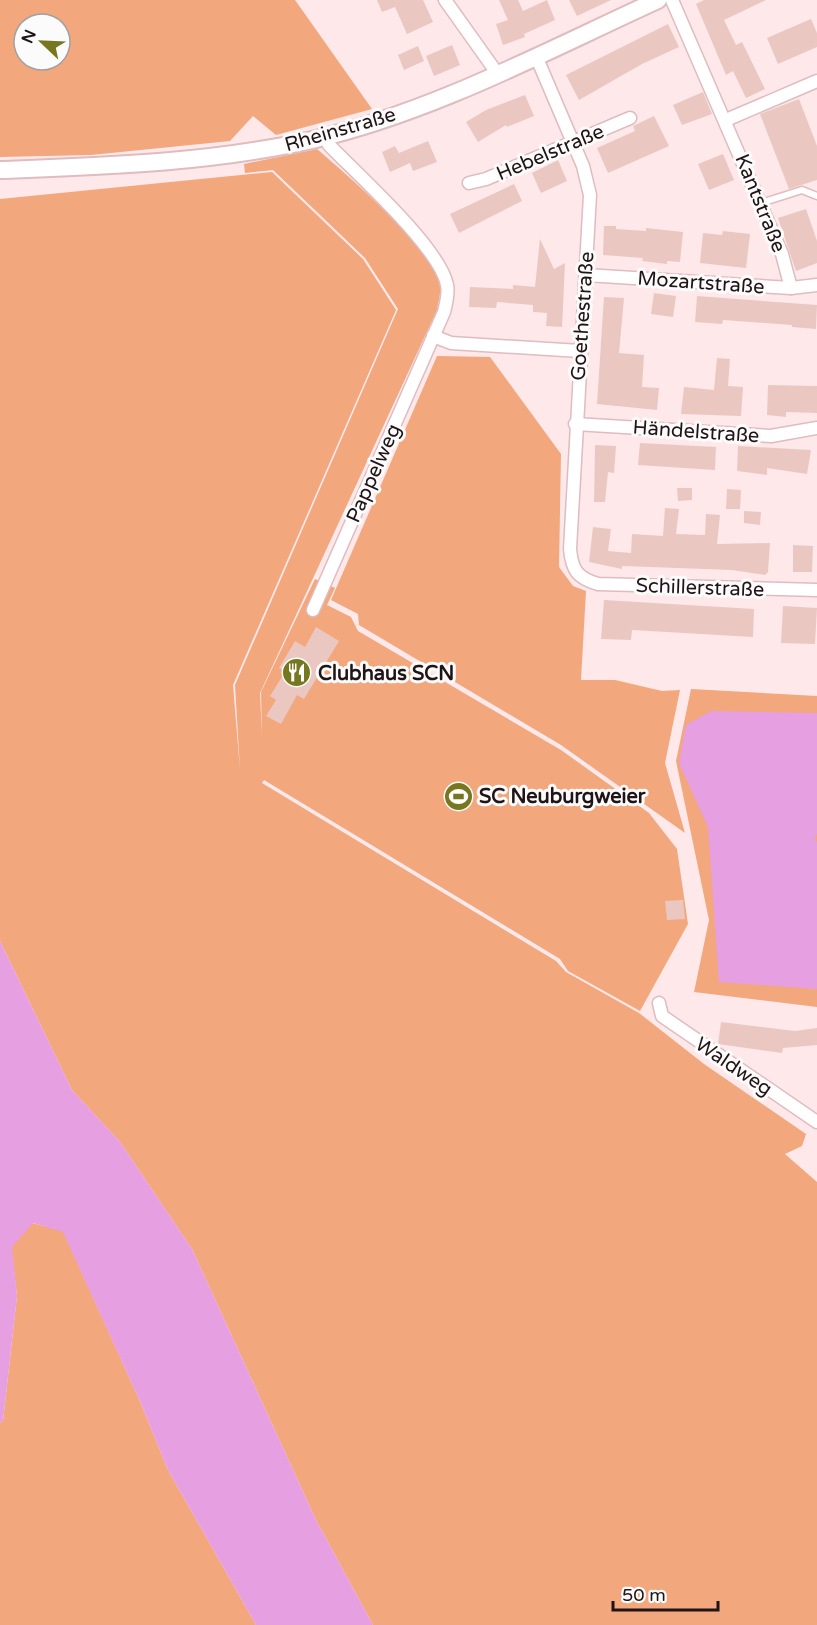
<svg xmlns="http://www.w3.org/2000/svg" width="817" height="1625" viewBox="0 0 817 1625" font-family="'Varela Round',sans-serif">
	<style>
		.green { fill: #f2a77d; fill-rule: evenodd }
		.water { fill: #e69fe1 }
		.building { fill: #eac8c1 }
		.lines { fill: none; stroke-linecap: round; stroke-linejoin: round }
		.service-casing { stroke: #dfbcc0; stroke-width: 9 }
		.minor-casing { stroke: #dfbcc0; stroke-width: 15 }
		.secondary-casing { stroke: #dfbcc0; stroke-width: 20 }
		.service { stroke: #fff; stroke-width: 6 }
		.minor { stroke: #fff; stroke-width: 12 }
		.secondary { stroke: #fff; stroke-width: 16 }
		.labels { text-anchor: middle; stroke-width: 6; stroke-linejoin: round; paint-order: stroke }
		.street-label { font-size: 20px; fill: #201416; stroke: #fbfbfb }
		.poi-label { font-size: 20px; font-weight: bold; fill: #201416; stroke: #fbfbfb; text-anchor: start }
	</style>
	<rect width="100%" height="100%" fill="#fee8ea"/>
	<g class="green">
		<path d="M 0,0 L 295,0 L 372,109 L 276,135 L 253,116 L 230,141 L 91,155 L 0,157 ZM 24,24 L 60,24 L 60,60 L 24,60 Z"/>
		<path d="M 317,149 C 345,173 438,253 440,287 C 441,294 438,302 437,310 L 260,693 L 262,736 L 261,692 L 315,579 L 335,588 L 327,605 L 351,617 L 358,631 L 561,750 L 649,813 L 677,849 L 688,924 L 640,1011 L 568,971 L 560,959 L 264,780 L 262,783 L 556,961 L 566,972 L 639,1013 L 704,1064 L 806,1134 L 802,1146 L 785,1154 L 817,1182 L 817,1625 L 373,1625 L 316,1520 L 192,1249 L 120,1142 L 72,1090 L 0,941 L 0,199 L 272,172 L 363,259 L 396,310 L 233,685 L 240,770 L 235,685 L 398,309 L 365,258 L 273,170 L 245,173 L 244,164 Z"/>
		<polygon points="437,356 490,357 561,454 559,567 573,586 586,591 581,680 615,680 662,691 680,690 665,763 685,833 561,745 359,625 358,614 331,600"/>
		<polygon points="691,689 817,696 817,1007 694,992 709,920 676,761"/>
		<polygon points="32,1223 63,1231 139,1399 168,1470 256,1625 0,1625 0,1423 3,1421 17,1296 11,1247"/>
	</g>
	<g class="water">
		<polygon points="711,711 817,713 817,834 814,838 817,842 817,989 719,982 708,827 679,763 686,725"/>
		<polygon points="0,941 72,1090 120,1142 192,1249 316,1520 373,1625 256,1625 168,1470 139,1399 63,1232 33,1223 12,1247 17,1296 3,1421 0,1423"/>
	</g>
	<g class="building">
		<polygon points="377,0 423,0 433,22 407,34 395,7 382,12"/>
		<polygon points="499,0 518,0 523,11 547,0 555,20 524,34 525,37 503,45 496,24 508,20"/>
		<polygon points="569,0 611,0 577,16"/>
		<polygon points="704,0 766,0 724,20 736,45 742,42 765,89 746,98 733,71 726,75 696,4"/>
		<polygon points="811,19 817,33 817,47 778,64 767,38"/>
		<polygon points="668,24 679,47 642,64 579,100 566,75"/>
		<polygon points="452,45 460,65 434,76 426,56"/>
		<polygon points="418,46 424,61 404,70 398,55"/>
		<polygon points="703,92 712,114 682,125 673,105"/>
		<polygon points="525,95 534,116 507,127 506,125 478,142 466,122 486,110"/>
		<polygon points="799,99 817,146 817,180 789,189 760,114"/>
		<polygon points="654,116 669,146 608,173 597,148 635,131 633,126"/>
		<polygon points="428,141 437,162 413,171 410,163 390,172 382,152 395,146 399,153"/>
		<polygon points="723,154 734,180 709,190 698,164"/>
		<polygon points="558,160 567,181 541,193 532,173"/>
		<polygon points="514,184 522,201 459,233 450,214"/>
		<polygon points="806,209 817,241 817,263 796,271 778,218"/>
		<polygon points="604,226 616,226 616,229 646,231 646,228 683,232 680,262 667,261 667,264 642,261 643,258 603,255"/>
		<polygon points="723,231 750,234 746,268 700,263 703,233 722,235"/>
		<polygon points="540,239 554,269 565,263 562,327 546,326 547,313 533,312 533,305 497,302 496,308 469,307 470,287 513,289 513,285 535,287"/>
		<polygon points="654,293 676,296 673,317 651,314"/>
		<polygon points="697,296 817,305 816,329 792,327 792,325 723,320 722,324 695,322"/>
		<polygon points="604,297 624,298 619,353 644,355 642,387 659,388 657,410 597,404"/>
		<polygon points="717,358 730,359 728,386 743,387 741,416 681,414 684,387 714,390"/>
		<polygon points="768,385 817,386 817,413 786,412 786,417 767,415"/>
		<polygon points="640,443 716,447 715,470 638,465"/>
		<polygon points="595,445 616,446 614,473 608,472 605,502 594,502"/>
		<polygon points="738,446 811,450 807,474 767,468 767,475 737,471"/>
		<polygon points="677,488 692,488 692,500 678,501"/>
		<polygon points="727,489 741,490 740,509 726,509"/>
		<polygon points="665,508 679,509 676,534 705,535 706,514 720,515 717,544 770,543 768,572 765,575 732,570 622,566 622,569 589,562 593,527 611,529 608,551 631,553 632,534 663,536"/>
		<polygon points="744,511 761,512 760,525 744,523"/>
		<polygon points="793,545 813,546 812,572 793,572"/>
		<polygon points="604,600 754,609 753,637 632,630 631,640 601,639"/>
		<polygon points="783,606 817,608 815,644 781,643"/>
		<polygon points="316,627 339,641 304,699 297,695 281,724 266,716 276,700 270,696 285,672 279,668 295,641 305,647"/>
		<polygon points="683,900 685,919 667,920 665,901"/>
		<polygon points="721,1022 795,1031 817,1028 817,1045 783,1048 782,1053 718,1044"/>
	</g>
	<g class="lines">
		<defs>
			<polyline id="service" points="761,203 802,190 817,196"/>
			<g id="minor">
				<polyline points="445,0 497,73"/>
				<polyline points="672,0 782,254 791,288"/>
				<path d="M 536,56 L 583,166 L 590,195 L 570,549 C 572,570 577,578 598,584 L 817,590"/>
				<polyline points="726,120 817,81"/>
				<polyline points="469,183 486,179 630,118"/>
				<polyline points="586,275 791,288 817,285"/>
				<polyline points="433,336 451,343 580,351"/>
				<polyline points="575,424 771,436 817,428"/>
				<path d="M 313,610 L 444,312 C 446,304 449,293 447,285 C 440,248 357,174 329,145 L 325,136"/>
				<polyline points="659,1003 662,1016 817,1122"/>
			</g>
			<path id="secondary" d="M 0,170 C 104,166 210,163 312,140 C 433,112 546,51 658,0"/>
		</defs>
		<use href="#service" class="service-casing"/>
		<use href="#minor" class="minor-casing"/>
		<use href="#secondary" class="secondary-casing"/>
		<use href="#service" class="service"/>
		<use href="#minor" class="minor"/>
		<use href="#secondary" class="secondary"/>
	</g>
	<defs>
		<symbol id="restaurant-disc" viewBox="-11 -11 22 22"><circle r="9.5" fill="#76771f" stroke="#fbfbfb"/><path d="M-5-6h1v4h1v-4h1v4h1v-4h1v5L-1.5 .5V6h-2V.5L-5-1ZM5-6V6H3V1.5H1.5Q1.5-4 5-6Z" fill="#fff"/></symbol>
		<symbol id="stadium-disc" viewBox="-11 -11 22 22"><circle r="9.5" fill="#76771f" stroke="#fbfbfb"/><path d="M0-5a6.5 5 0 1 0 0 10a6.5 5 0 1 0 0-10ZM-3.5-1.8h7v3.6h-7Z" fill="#fff"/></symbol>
	</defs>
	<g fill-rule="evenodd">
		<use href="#restaurant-disc" x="280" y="656" width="33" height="33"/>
		<use href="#stadium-disc" x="442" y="780" width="33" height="33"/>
	</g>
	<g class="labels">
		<g class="street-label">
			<text transform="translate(340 129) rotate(-16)" y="7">Rheinstraße</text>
			<text transform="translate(550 152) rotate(-23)" y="7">Hebelstraße</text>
			<text transform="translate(761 203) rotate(68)" y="7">Kantstraße</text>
			<text transform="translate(701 282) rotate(4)" y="7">Mozartstraße</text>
			<text transform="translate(582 316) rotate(-86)" y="7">Goethestraße</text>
			<text transform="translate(696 431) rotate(4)" y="7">Händelstraße</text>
			<text transform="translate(373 473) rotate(-66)" y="7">Pappelweg</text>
			<text transform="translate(700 587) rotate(2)" y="7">Schillerstraße</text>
			<text transform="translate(734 1066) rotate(34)" y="7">Waldweg</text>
		</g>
		<g class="poi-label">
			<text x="318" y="680">Clubhaus SCN</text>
			<text x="479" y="803">SC Neuburgweier</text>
		</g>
	</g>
	<g transform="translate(42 42) rotate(293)"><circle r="28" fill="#fbfbfb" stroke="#a39f9f" stroke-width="1.5"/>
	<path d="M0-4.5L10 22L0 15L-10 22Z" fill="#76771f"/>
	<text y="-9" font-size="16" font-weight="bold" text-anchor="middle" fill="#201416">N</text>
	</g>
	<path d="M613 1601v9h105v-9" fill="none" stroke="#201416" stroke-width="3"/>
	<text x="622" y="1601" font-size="18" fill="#201416" stroke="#fbfbfb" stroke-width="4.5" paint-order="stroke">50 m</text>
</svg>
